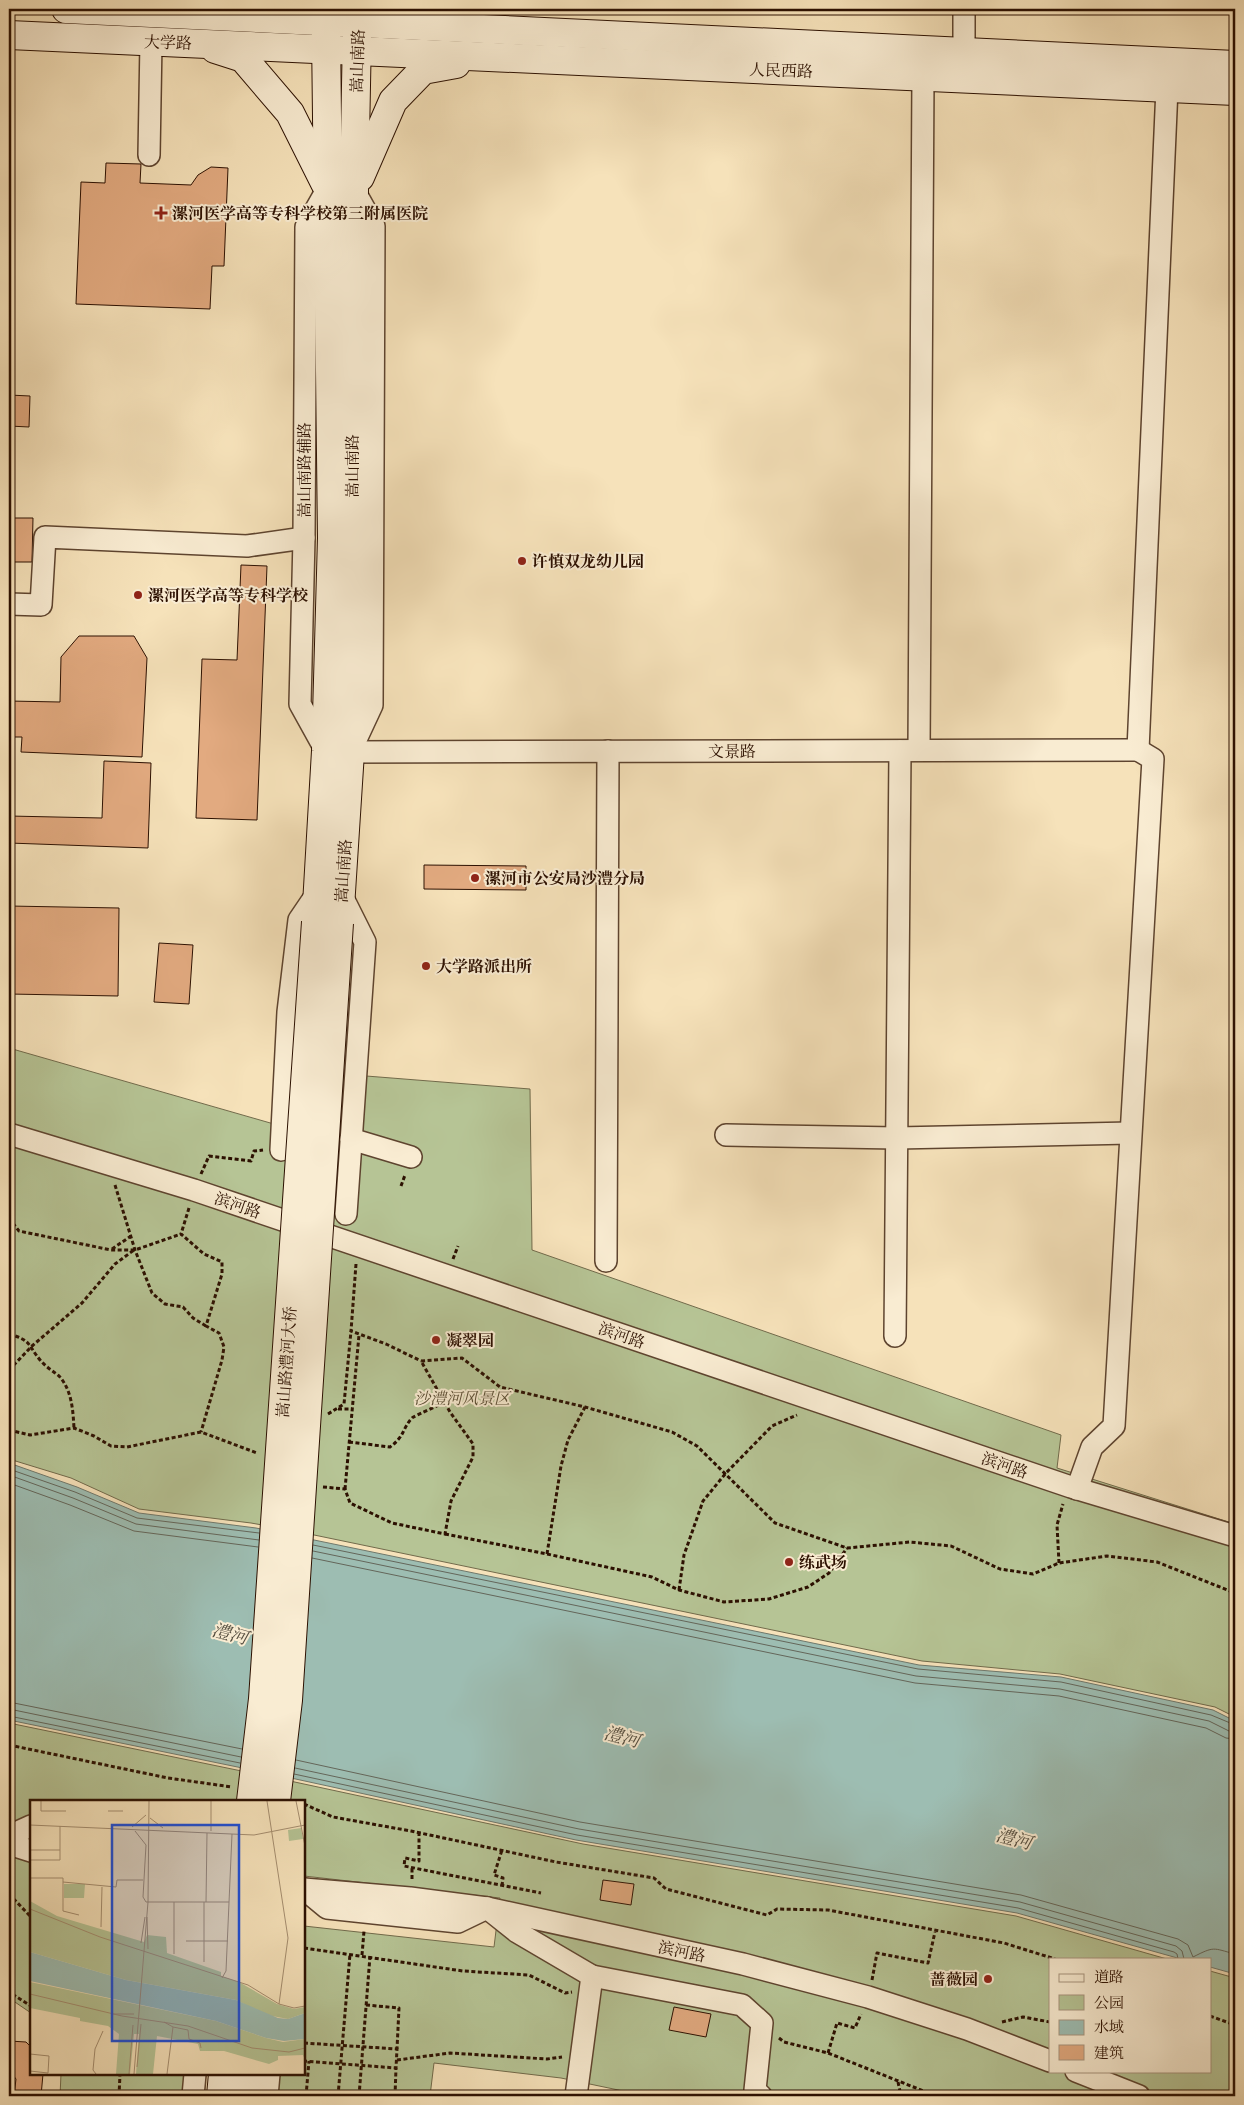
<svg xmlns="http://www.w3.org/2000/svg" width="1244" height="2105" viewBox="0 0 1244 2105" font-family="'IM FELL Double Pica','Noto Serif SC',serif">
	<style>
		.green { fill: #b6c495; stroke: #716a4b }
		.water { fill: #9dbdb2; stroke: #70786b }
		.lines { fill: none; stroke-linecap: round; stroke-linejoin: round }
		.shore { stroke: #64665a; stroke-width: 1 }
		.building { fill: #e2aa80; stroke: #2c1001 }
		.minor-casing { stroke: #5e442f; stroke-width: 24 }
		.secondary-casing { stroke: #2c1001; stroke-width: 30 }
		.path { stroke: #2c1001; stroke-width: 3; stroke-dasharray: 4 2.5; stroke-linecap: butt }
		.minor { stroke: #f9ecd2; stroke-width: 21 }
		.secondary { stroke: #f9ecd2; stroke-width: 28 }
		.secondary-bridge-casing { stroke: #2c1001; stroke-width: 30; stroke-linecap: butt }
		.secondary-bridge { stroke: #f9ecd2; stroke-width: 28 }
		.poi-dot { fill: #8f2418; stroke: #f9ecd2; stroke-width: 2 }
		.labels { text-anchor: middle; stroke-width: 4; stroke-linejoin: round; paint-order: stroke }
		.street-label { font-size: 16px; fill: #2c1001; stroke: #f9ecd2 }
		.poi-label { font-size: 16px; font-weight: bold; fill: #2c1001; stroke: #f9ecd2; text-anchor: start }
		.park-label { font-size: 16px; font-style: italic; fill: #5c4f35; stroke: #f9ecd2 }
		.water-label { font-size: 18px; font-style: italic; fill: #544d3f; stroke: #f9ecd2 }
		.inset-road { fill: none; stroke: #a58e70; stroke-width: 1 }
		.view { fill: #1d4ed8; fill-opacity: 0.15; stroke: #1d4ed8; stroke-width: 2.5 }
		.inset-edge { fill: none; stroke: #2c1001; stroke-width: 2.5 }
	</style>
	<rect width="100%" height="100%" fill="#f6e2ba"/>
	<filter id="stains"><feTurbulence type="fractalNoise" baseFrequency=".004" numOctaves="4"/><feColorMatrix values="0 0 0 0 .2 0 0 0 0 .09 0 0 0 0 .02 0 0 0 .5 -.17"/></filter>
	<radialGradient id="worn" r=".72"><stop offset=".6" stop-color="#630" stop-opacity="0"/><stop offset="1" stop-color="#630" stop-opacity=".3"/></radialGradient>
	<g class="green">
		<polygon points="9,1048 340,1143 341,1074 530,1089 532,1250 1061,1435 1057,1468 1235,1524 1235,1717 1215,1707 1060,1674 922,1661 290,1530 251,1523 139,1509 71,1478 9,1459"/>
		<polygon points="9,1723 290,1781 583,1844 1016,1916 1167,1959 1050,1959 1050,2071 1210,2071 1210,1971 1235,1978 1235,2096 647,2096 561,2078 434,2063 430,2096 262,2096 264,2074 304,2074 304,1926 494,1947 500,1898 304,1876 304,1801 31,1801 31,2013 9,1998"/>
		<polygon points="61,2074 206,2074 204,2096 60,2096"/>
	</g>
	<polygon class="water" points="9,1463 77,1487 139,1513 256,1528 919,1665 1061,1677 1213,1710 1235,1721 1235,1974 1210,1967 1210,1959 1181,1959 1017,1913 576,1840 291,1778 9,1720"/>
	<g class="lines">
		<g class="shore">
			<polyline points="9,1469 75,1492 137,1518 259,1533"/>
			<polyline points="9,1475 73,1498 136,1524 259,1540"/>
			<polyline points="9,1483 70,1505 134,1531 258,1547"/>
			<polyline points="313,1545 918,1669 1061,1682 1211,1715 1235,1725"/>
			<polyline points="313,1551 916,1676 1060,1689 1209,1721 1229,1731 1235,1732"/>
			<polyline points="312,1558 915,1683 1059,1696 1206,1728 1226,1738 1235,1739"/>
			<polyline points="9,1702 242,1749"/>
			<polyline points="9,1709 241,1757"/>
			<polyline points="9,1716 240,1763"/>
			<path d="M 296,1760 L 580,1822 L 1021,1895 L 1178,1939 L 1188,1945 L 1193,1957 C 1215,1946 1212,1948 1235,1954"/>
			<polyline points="295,1768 579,1829 1020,1902 1176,1946 1182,1951 1184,1959"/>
			<polyline points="294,1774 577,1835 1018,1908 1174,1952 1177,1954 1178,1959"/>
		</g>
	</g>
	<g class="building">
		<polygon points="106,163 141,164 140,183 191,185 198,175 211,167 228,168 224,266 212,266 210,309 76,304 81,182 105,183"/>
		<polygon points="9,395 30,396 29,427 9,426"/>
		<polygon points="9,518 33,518 32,562 9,562"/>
		<polygon points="241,565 267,566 257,820 196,818 202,659 237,660"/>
		<polygon points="79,636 134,636 147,658 142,757 21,752 22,737 9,737 9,701 60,702 61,657"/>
		<polygon points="104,761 151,763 148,848 9,843 9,816 102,818"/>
		<polygon points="424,865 526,866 526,890 424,889"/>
		<polygon points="9,906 119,908 118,996 9,994"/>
		<polygon points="159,943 193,945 189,1004 154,1002"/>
		<polygon points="603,1880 634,1884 631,1905 600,1900"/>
		<polygon points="674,2007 711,2014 706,2037 669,2030"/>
		<polygon points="9,2041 26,2042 31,2047 31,2074 43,2074 41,2096 14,2096 16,2079 9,2070"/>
	</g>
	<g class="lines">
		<defs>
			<g id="minor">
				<polyline points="964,9 964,51"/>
				<polyline points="149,155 151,42"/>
				<polyline points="328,188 306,227 304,538 300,704 326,751 350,752 1138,750"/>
				<polyline points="9,604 41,605 45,537 247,546 304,538"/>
				<polyline points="352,748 372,705 374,226 354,190"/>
				<polyline points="919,750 923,76"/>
				<polyline points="1138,750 1167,88"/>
				<polyline points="341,894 365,942 346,1214"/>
				<polyline points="9,1134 194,1190 1071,1487 1235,1536"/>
				<polyline points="726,1135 897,1138 1130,1133"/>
				<polyline points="351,1139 411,1157"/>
				<polyline points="281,1150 288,1012 299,920 318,892"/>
				<polyline points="606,1261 608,751"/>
				<polyline points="895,1336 900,751"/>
				<polyline points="1077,1489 1092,1447 1114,1426 1153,759 1138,750"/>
				<polyline points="9,1836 31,1826"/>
				<polyline points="9,1844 31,1851"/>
				<polyline points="304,1889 410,1898 487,1908 743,1964 868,1997 967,2029 1050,2061"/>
				<polyline points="304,1889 327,1908 458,1922 487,1908 517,1932 592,1976 576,2096"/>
				<polyline points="592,1976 742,2005 762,2023 755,2090 761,2096"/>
				<polyline points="1076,2071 1139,2096"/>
				<polyline points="193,2096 195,2074"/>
				<polyline points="267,2096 269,2074"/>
			</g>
			<g id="secondary">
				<polyline points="66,9 1235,65"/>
				<polyline points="9,35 1235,91"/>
				<polyline points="215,49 243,58 290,113 325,183"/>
				<polyline points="360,177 393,101 423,70 456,64"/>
				<polyline points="316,922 326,751 332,538 326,33"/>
				<polyline points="339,923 350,752 354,190 357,33"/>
				<polyline points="221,2096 223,2074"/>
				<polyline points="245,2096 247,2074"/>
			</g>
		</defs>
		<use href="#minor" class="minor-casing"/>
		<use href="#secondary" class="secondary-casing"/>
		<g class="path">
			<polyline points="201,1174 209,1156 251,1161 254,1151 263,1150"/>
			<polyline points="115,1185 135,1250 152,1293 165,1304 183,1307 193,1318 206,1326"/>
			<polyline points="401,1186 405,1175"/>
			<polyline points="189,1208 181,1234 204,1254 222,1262 222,1274 206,1326 219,1333 224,1347 222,1360 201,1432"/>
			<polyline points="9,1218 19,1231 111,1250 135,1250 181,1234"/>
			<polyline points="112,1249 131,1236"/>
			<polyline points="453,1259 458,1246"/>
			<polyline points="356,1264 351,1331 386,1344 421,1361"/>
			<path d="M 9,1334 C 33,1341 27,1345 41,1361 C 46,1367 53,1371 59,1376 C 72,1390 73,1411 74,1428"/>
			<polyline points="9,1370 32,1346 82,1303 115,1264 134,1250"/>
			<polyline points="338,1409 352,1409"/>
			<polyline points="328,1414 344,1404 351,1331"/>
			<polyline points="9,1430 30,1435 74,1428 94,1436 111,1446 127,1447 201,1432 257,1453"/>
			<path d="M 349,1442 L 390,1447 C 405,1436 402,1429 412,1418 C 414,1416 438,1406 444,1402"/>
			<polyline points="323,1487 345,1489 350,1503 392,1523 445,1534 451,1501 473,1457 473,1444 450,1412 421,1361 462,1358 500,1387 585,1407 672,1432 697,1446 775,1523 847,1548 910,1542 951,1546 1000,1569 1033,1574 1059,1563 1107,1556 1157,1562 1235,1593"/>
			<polyline points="345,1489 359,1335"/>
			<polyline points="445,1534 547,1554 652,1577 679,1590 724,1602 769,1599 808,1587 829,1573 847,1548"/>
			<polyline points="547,1554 561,1466 568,1440 585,1407"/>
			<polyline points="1059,1563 1057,1525 1063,1504"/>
			<polyline points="679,1590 684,1555 703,1501 726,1473 772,1426 797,1415"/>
			<polyline points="9,1745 168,1778 232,1787"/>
			<polyline points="304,1804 333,1817 411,1831 556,1862 654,1878 666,1889 767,1915 777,1909 828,1910 1004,1943 1055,1959"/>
			<polyline points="419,1832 419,1861 405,1858 404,1866 541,1893"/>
			<polyline points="412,1879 412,1867"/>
			<polyline points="502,1886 503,1878 494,1875 502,1850"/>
			<polyline points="9,1894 31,1917"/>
			<polyline points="304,1948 463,1971 529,1975 565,1993 572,1992"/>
			<polyline points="362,1955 364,1931"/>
			<polyline points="872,1980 877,1953 928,1963 935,1932"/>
			<polyline points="9,1989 12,1994 31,2006"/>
			<polyline points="366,2005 399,2008 397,2049"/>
			<polyline points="1210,2016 1235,2025"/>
			<polyline points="1002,2022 1023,2017 1050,2022"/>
			<polyline points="779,2038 784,2042 828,2053 936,2096"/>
			<polyline points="304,2043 397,2049 396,2068 304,2061"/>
			<polyline points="828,2053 837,2023 855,2028 861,2014"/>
			<polyline points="397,2060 450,2053 547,2059 562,2057"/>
			<polyline points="898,2082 901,2096"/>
			<polyline points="119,2096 120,2074"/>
			<polyline points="306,2096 309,2061"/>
			<polyline points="338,2096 350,1954"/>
			<polyline points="359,2096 370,1956"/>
			<polyline points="395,2096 396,2068"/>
		</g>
		<use href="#minor" class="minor"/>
		<use href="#secondary" class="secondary"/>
		<defs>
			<g id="secondary-bridge">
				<polyline points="251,1801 263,1699 316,922"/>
				<polyline points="276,1801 288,1700 339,923"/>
			</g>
		</defs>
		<use href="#secondary-bridge" class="secondary-bridge-casing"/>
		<use href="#secondary-bridge" class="secondary-bridge"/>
	</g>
	<g class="poi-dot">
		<path d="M158.5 205.5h5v5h5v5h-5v5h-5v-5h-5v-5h5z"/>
		<circle cx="522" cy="561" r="5"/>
		<circle cx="138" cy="595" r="5"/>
		<circle cx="475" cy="878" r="5"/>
		<circle cx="426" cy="966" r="5"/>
		<circle cx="436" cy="1340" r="5"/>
		<circle cx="789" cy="1562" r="5"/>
		<circle cx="988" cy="1979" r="5"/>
	</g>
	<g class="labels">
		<g class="street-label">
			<text transform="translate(168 42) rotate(2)" y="6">大学路</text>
			<text transform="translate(357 61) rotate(-88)" y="6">嵩山南路</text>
			<text transform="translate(781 70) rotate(2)" y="6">人民西路</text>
			<text transform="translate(352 466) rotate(-90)" y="6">嵩山南路</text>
			<text transform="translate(304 470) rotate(-90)" y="6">嵩山南路辅路</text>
			<text x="732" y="757">文景路</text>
			<text transform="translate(343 871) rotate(-86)" y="6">嵩山南路</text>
			<text transform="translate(238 1205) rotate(19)" y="6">滨河路</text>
			<text transform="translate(622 1335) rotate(19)" y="6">滨河路</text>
			<text transform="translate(286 1362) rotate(-86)" y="6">嵩山路澧河大桥</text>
			<text transform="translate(1005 1465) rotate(19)" y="6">滨河路</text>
			<text transform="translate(682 1951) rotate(12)" y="6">滨河路</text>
		</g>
		<g class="poi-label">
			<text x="172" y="219">漯河医学高等专科学校第三附属医院</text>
			<text x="532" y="567">许慎双龙幼儿园</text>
			<text x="148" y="601">漯河医学高等专科学校</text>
			<text x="485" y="884">漯河市公安局沙澧分局</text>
			<text x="436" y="972">大学路派出所</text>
			<text x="446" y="1346">凝翠园</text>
			<text x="799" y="1568">练武场</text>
			<text x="978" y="1985" text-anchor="end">蔷薇园</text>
		</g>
		<g class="park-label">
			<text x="462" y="1404">沙澧河风景区</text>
		</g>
		<g class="water-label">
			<text transform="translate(230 1634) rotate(15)" y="6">澧河</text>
			<text transform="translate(622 1737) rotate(15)" y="6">澧河</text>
			<text transform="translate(1014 1839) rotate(15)" y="6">澧河</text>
		</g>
	</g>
	<g transform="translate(30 1800)">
		<rect width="275" height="275" fill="#f6e2ba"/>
		<path d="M 271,28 L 273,39 L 259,41 L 258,30 ZM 34,84 L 55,84 L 54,98 L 34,98 ZM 0,101 L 27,116 L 114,142 L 117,135 L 136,137 L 137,153 L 191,172 L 191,176 L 209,182 L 247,204 L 264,209 L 275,207 L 275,213 L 258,219 L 237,215 L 206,200 L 96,180 L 0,152 ZM 0,182 L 186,221 L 236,238 L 253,242 L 275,239 L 275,260 L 273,255 L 248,256 L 248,260 L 239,264 L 194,251 L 170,251 L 168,244 L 127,236 L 123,274 L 106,274 L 109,234 L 104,234 L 100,274 L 86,274 L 89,234 L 78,226 L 50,221 L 50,218 L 0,208 Z" fill="#b6c495"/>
		<path d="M 0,152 L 96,180 L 206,200 L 248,218 L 258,219 L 275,213 L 275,239 L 254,241 L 236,238 L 186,221 L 0,181 Z" fill="#9dbdb2"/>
		<path class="inset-road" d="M 11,1 L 11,11 L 36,11M 181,1 L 181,31M 237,1 L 258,138 L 249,204M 266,1 L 275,46M 78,11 L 93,11M 120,18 L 133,28M 0,25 L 224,35 L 275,25M 102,27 L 116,15M 105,31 L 116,45M 116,45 L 113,97 L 116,102 L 199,102M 0,50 L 30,50M 0,60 L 30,60 L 30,26M 0,78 L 33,78 L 33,82 L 86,87 L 87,80 L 113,80M 33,82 L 33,111 L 49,115M 176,102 L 177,33M 0,109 L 70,137 L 218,185 L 249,204 L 264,208 L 275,206M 117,117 L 118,149M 71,127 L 72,87M 156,141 L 198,141M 111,143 L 115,117M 144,154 L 144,102M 174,162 L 174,102M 192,178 L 196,171 L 202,34M 0,194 L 92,216 L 158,226 L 222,248 L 259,252 L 275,248M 82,214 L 104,214M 134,222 L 143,227 L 137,274M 143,227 L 158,230 L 159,239 L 170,243 L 171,248M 0,254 L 19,256 L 18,273 L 0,271M 107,267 L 111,224M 66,274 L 63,270 L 65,249 L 73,231M 99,274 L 103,225M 104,274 L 118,102 L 119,1"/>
		<path class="view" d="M 82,25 L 209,25 L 209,241 L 82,241 Z"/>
		<rect width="275" height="275" class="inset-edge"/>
	</g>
	<rect width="1244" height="2105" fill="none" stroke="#f6e2ba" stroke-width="30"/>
	<rect x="10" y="10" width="1224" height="2085" fill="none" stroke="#2c1001" stroke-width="2.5"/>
	<rect x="15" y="15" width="1214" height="2075" fill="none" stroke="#2c1001"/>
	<rect x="1049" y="1958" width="162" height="115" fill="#f9ecd2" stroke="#a7947e"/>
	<rect x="1059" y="1974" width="25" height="8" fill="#f9ecd2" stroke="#a7947e"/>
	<text x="1094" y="1982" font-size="15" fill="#2c1001">道路</text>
	<rect x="1059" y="1995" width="25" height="15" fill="#b6c495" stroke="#a7947e"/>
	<text x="1094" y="2008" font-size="15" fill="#2c1001">公园</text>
	<rect x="1059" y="2020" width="25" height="15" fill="#9dbdb2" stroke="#a7947e"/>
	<text x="1094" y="2032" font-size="15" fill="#2c1001">水域</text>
	<rect x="1059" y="2045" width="25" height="15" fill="#e2aa80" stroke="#a7947e"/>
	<text x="1094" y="2058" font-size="15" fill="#2c1001">建筑</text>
	<rect width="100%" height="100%" filter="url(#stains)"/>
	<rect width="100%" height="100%" fill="url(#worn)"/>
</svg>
